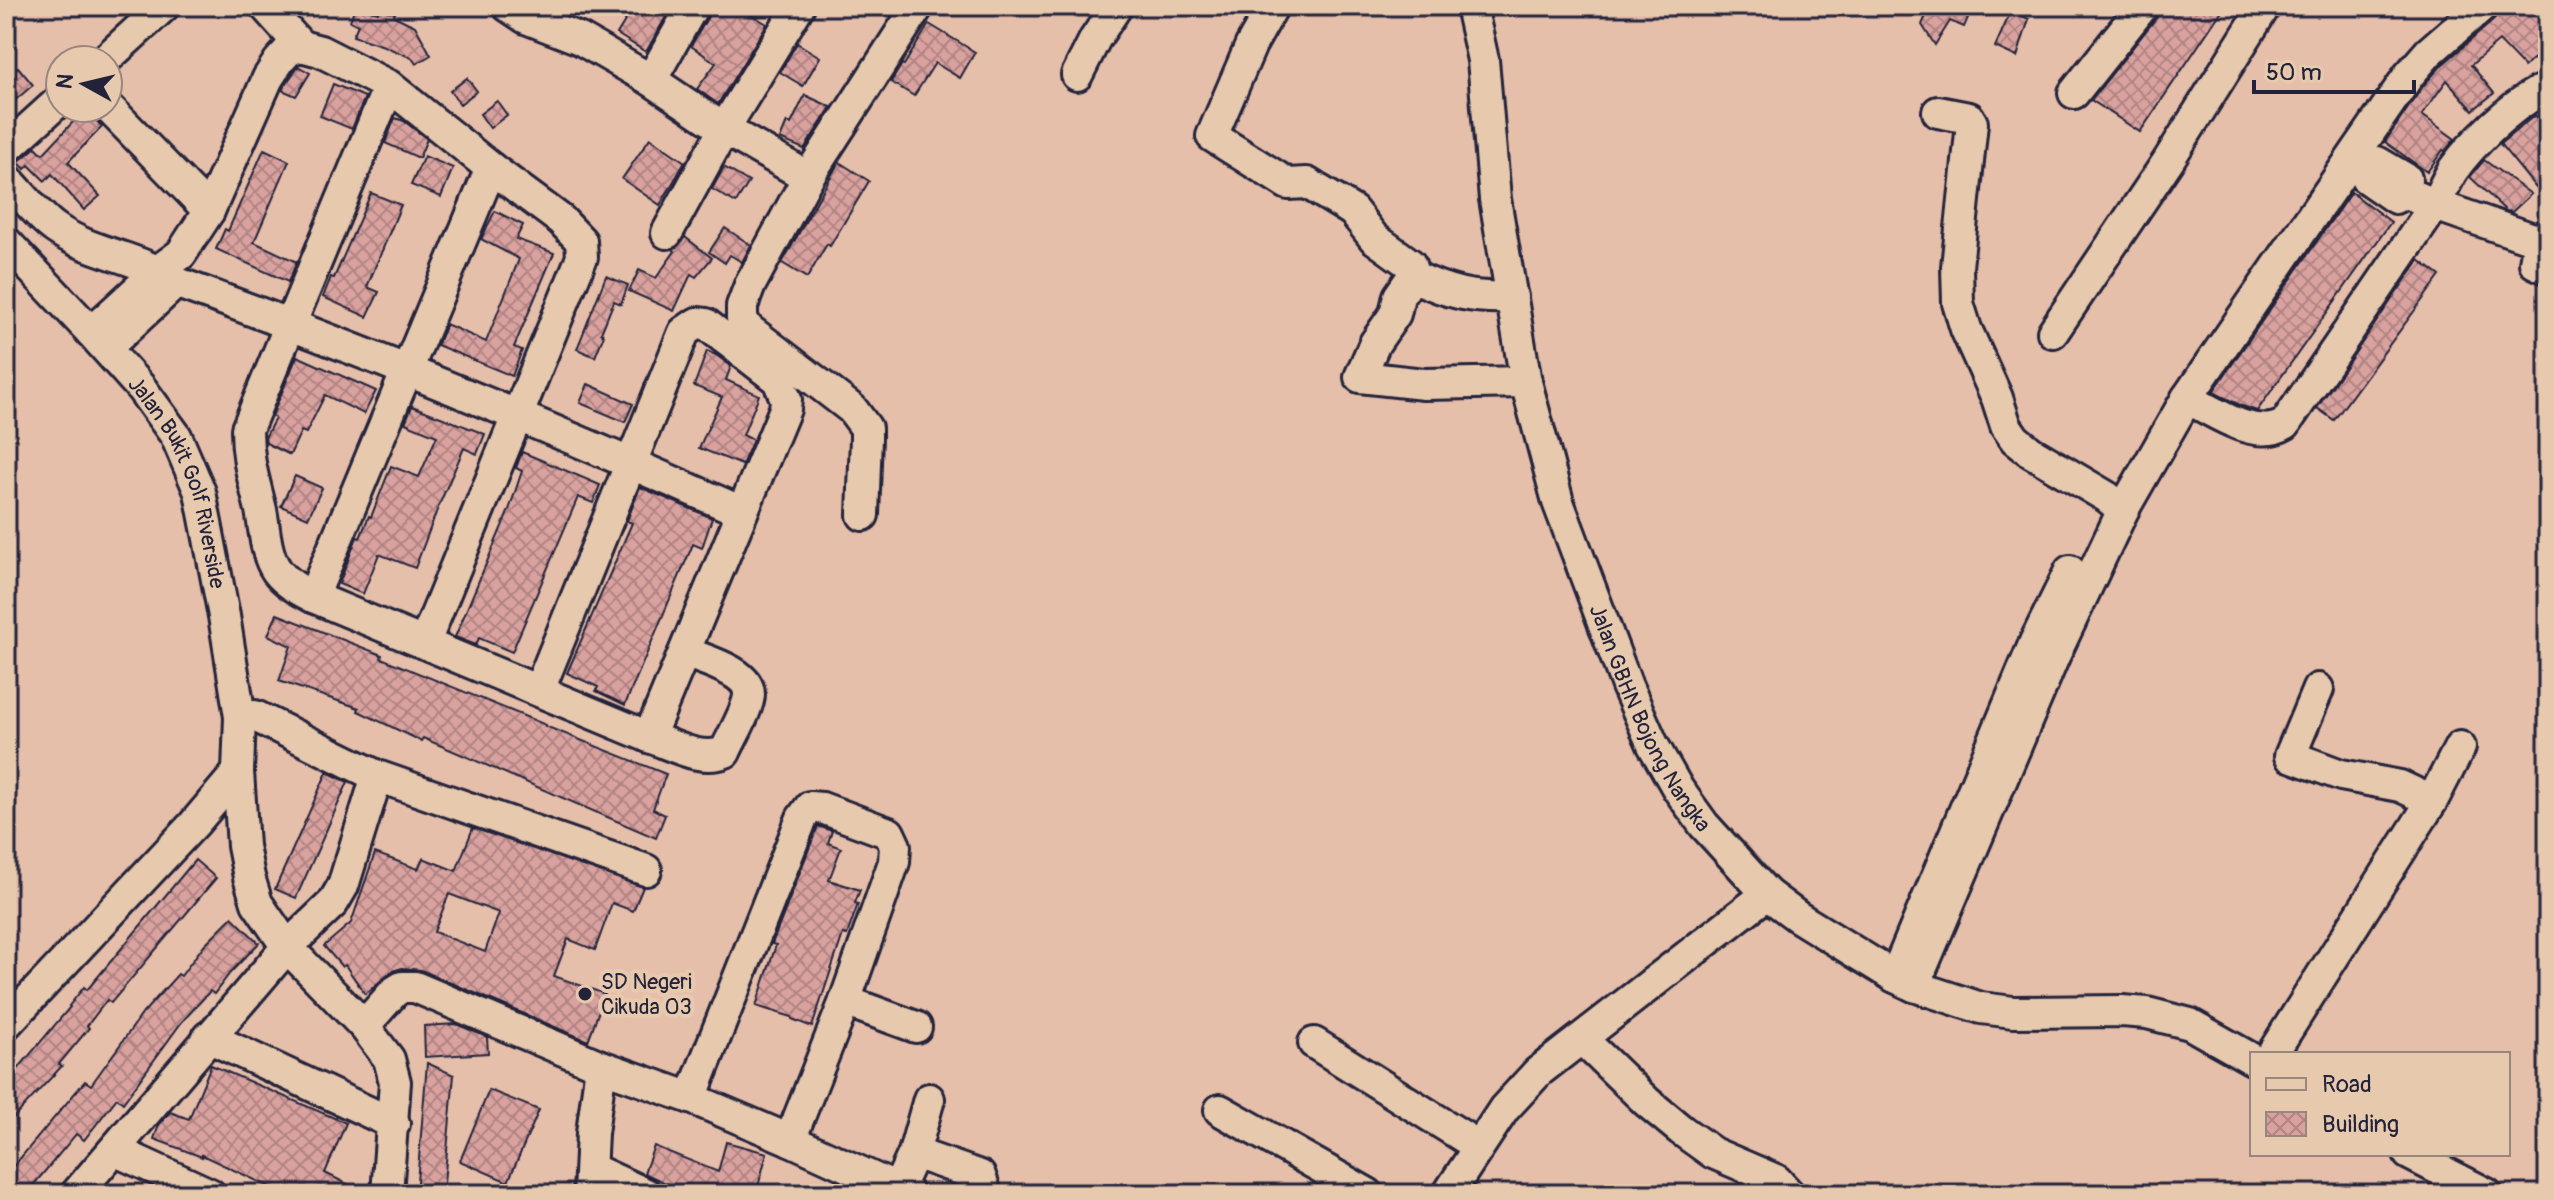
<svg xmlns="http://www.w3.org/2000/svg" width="2554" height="1200" viewBox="0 0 2554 1200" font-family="Pangolin,sans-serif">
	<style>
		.building { fill: url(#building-cross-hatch); stroke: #22223b; stroke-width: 2; fill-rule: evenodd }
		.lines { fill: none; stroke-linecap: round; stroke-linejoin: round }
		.minor-casing { stroke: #22223b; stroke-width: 36 }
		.minor { stroke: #e7c9ad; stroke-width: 30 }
		.poi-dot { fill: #22223b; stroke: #e7c9ad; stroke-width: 3 }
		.labels { text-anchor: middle; stroke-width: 8; stroke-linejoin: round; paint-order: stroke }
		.street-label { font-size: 22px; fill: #22223b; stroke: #e7c9ad }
		.poi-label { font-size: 22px; fill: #22223b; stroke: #e7c9ad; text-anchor: start }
	</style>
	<defs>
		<pattern id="building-cross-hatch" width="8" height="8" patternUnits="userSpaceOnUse" patternTransform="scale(2)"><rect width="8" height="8" fill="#daa29f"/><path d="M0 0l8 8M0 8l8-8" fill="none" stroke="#b08483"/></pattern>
	</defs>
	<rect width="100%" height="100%" fill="#e6bfaa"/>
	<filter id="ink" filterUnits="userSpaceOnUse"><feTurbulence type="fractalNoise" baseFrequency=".0125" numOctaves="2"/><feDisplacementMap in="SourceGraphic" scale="16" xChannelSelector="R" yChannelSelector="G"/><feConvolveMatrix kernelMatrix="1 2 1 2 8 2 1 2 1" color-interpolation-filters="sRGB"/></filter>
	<g filter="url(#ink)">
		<g class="building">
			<polygon points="355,6 378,12 379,8 395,13 394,16 415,26 431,55 416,64 412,58 384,46 353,36 358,25 350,21"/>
			<polygon points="634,6 672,6 646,52 617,34"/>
			<polygon points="711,6 737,6 767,24 718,104 697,89 716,63 691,46 709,15"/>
			<polygon points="1918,6 1973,6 1964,27 1950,21 1935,45 1922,25 1928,11"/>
			<polygon points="2161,6 2225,6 2140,132 2091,100 2157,17"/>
			<polygon points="2500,6 2548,6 2548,47 2524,67 2499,41 2471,65 2494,93 2473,110 2447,80 2422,115 2455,139 2445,151 2443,150 2427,172 2385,142 2423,86 2442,65 2494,20"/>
			<polygon points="2011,11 2029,19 2017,57 1995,47"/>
			<polygon points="929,24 975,52 960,78 935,63 914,96 891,82 902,64 904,65"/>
			<polygon points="797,43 820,57 803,86 780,72"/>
			<polygon points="298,66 310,73 296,96 282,90"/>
			<polygon points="18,67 33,85 6,108 6,77"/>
			<polygon points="467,78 477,91 460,104 450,91"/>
			<polygon points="333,84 365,97 352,129 320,116"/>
			<polygon points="805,95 831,107 804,149 780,139 787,122 791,124"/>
			<polygon points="497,101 507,115 490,128 480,114"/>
			<polygon points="86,108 90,108 95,119 102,127 68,162 100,196 84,210 52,174 45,181 29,165 25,169 18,162 36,147 43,154"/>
			<polygon points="2535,115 2548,128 2548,177 2536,188 2500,144"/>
			<polygon points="395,118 404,121 427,139 419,158 385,143"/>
			<polygon points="650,138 685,162 660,205 622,179"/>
			<polygon points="264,149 289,161 254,242 297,262 288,282 216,249 225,229 228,231"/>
			<polygon points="424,156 453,168 441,197 411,185"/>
			<polygon points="2484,160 2531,194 2512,212 2506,211 2470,177"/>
			<polygon points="839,162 869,181 830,246 827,244 807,278 782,263"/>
			<polygon points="724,167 749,182 736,203 712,189"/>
			<polygon points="2351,192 2391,222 2257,411 2242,406 2213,392"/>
			<polygon points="371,193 401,205 367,287 379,292 367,317 323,297 331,277 334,278"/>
			<polygon points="495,211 523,225 516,239 554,253 514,347 522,350 512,376 437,345 446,324 486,342 519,259 481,239"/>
			<polygon points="725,228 751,245 742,262 730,255 725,263 709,252"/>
			<polygon points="685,237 712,258 696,277 691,274 674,311 629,291 639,270 656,278 675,251 673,249"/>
			<polygon points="2419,260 2440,276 2334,420 2317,408"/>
			<polygon points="606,276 628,285 621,304 614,301 601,333 604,335 595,357 577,349"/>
			<polygon points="707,351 716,355 731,366 726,380 759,395 743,435 753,440 742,465 699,448 722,397 694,386"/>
			<polygon points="297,356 376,391 364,414 325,395 306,433 301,431 290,455 266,443 265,438 275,418 272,416"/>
			<polygon points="588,384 633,404 625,422 580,403"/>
			<polygon points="412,406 485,434 477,454 464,448 439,505 415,568 379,554 363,594 339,584 357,537 360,538 369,516 371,517 391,466 419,477 437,436 405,423"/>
			<polygon points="522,452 600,485 593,503 578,497 512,652 479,638 476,645 455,637 509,510 522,471 516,468"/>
			<polygon points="295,476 322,488 308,518 281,506"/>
			<polygon points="640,487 712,518 702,548 693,544 625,705 596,691 598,687 567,673 632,523 627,521"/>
			<polygon points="277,614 382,655 381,658 546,725 545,726 666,774 653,809 665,815 656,838 423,738 421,741 358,711 359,708 279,681 291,646 268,635"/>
			<polygon points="327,772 348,782 296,898 275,889"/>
			<polygon points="818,826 832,831 828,843 841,848 829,880 860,890 855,903 858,904 847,935 843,934 812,1027 792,1019 792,1017 756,1006 776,945 772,944"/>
			<path d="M 473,828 L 643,887 L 633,911 L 612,903 L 595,950 L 568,939 L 554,976 L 605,994 L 588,1041 L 421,970 L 402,968 L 393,971 L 365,994 L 345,965 L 342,967 L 324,946 L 351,923 L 375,853 L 418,869 L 423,858 L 456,871 ZM 449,894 L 499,913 L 485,952 L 434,932 Z"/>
			<polygon points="195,860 216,878 111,1003 107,1000 87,1026 89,1028 59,1064 62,1066 6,1126 6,1083 70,1007 69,1006 84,987 87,990"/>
			<polygon points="232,917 259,943 230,973 214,994 210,991 181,1023 123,1103 117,1098 84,1140 76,1134 26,1194 6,1194 6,1175 85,1081 91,1085 143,1013 178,974 181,976 204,945"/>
			<polygon points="456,1024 487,1037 488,1053 425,1057 424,1026"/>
			<polygon points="427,1063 454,1075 443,1194 416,1194"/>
			<polygon points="211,1065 346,1123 325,1173 367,1194 285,1194 202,1155 202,1157 154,1139 159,1125 170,1112 189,1119"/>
			<polygon points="489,1090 539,1110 508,1182 460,1161"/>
			<polygon points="726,1142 767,1153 756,1194 689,1194 644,1173 654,1146 718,1172"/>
		</g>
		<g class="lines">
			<defs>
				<g id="minor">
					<polyline points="265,6 301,46"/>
					<polyline points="508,6 526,18 580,39 651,80"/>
					<polyline points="693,6 651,80 724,129 808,177"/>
					<polyline points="1273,6 1251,45 1212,136 1288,184 1307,183 1353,211 1374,238 1410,264 1413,276 1399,296 1395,314 1375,343 1360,377 1424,384 1526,382"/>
					<path id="s1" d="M 1471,6 L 1483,60 L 1495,199 L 1526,382 L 1558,502 L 1627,686 L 1653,745 L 1678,789 L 1704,825 L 1767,894 L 1798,917 L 1895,977 L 1914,986 L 1981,1008 L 2013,1012 L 2122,1011 L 2147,1013 L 2190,1024 L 2252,1059"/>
					<polyline points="105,60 164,6"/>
					<polyline points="1077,75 1095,39 1117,6"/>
					<path d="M 389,86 L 247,429 C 247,461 254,480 261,510 C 265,530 265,554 277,571 C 286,583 300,590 313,597 L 649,737 C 673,745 700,762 725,752 C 731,738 749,708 749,694 C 749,671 703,660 685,652"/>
					<polyline points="2074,93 2143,6"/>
					<polyline points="108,107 209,211"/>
					<polyline points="1938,112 1969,118 1972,123 1957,267 1958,303 1966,329 1997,398 2006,426 2015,439 2031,452 2107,497 2123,510"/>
					<polyline points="6,149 60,100"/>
					<polyline points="2365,165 2366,178 2395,198 2405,192"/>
					<polyline points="2365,165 2377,162 2406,179 2405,192"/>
					<path d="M 6,178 C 22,194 37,215 55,228 C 91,254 139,256 175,282 C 367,351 556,430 742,512"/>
					<polyline points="2405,192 2435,205 2539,241 2548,233"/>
					<polyline points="667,233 724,129 799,6"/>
					<polyline points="2539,241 2535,263 2548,269"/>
					<path id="s2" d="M 6,242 L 91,332 L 141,388 L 176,436 L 200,492 L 224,616 L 240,717 L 238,772 L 243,846 L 249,877 L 257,903 L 287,947 L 364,1026 L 389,1059 L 395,1082 L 387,1194"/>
					<path d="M 1413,276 C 1448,293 1473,299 1512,297"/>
					<polyline points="91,332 159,270 181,254 209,211 268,78 279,61 289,50 301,46 320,51 389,86 491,168 561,220 581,241 582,257 425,642"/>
					<polyline points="2053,332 2168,161 2265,6"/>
					<polyline points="106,348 169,289"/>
					<path d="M 2187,398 C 2215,412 2255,442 2285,424 L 2435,205 C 2441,194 2446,181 2453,170 C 2472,143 2509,108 2538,92 L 2548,95"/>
					<polyline points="863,515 866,438 866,428 852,409 748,329 742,319 742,306 750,285 808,177 918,6"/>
					<polyline points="313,597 491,168"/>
					<polyline points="2318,689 2290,756 2341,775 2400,786 2432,801"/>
					<polyline points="539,690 684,332 697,323 706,324 778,380 786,399 785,409 649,737"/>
					<polyline points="255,716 377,776 646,870"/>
					<polyline points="1895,977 2035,642 2070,571"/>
					<polyline points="1914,986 2055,654 2123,510 2187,398 2409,75 2429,52 2482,6"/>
					<polyline points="845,1001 916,1027"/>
					<polyline points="6,1024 194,824 238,772"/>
					<polyline points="364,1026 394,992 402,987 415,987 601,1066 691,1098 790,1140 908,1194"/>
					<polyline points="208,1037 394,1124"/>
					<polyline points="1582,1039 1647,1102 1681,1130 1713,1153 1776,1180 1789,1194"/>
					<polyline points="1314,1043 1478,1146"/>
					<polyline points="2272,1054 2432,801 2460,747"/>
					<polyline points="691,1098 802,818 810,807 822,808 889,833 895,846 894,862 845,1001 790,1140"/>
					<polyline points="1220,1110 1368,1194"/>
					<polyline points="114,1150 210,1194"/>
					<polyline points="914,1153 980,1176 984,1187 981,1194"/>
					<polyline points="2409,1154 2487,1194"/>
					<polyline points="592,1169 646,1194"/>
					<polyline points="897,1190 914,1153 929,1099"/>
					<polyline points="76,1194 287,947 333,903 343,886 377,776"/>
					<polyline points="589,1194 592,1133 601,1066"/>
					<polyline points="1448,1194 1504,1109 1538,1072 1767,894"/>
				</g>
			</defs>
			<use href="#minor" class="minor-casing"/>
			<use href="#minor" class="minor"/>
		</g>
	</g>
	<circle class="poi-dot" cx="585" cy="994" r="8"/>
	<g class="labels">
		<g class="street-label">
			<text dy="8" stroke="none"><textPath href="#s2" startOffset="302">Jalan Bukit Golf Riverside</textPath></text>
			<text dy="8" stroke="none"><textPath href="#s1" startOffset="740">Jalan GBHN Bojong Nangka</textPath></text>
		</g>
		<g class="poi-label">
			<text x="601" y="989">SD Negeri<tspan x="601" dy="25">Cikuda 03</tspan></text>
		</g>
	</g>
	<rect width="2554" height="1200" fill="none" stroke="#e7c9ad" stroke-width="32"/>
	<rect x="16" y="16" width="2522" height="1168" fill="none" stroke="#22223b" stroke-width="3" filter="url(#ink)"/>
	<rect x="2250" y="1052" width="260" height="104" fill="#e7c9ad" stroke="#98867f" stroke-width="2"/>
	<rect x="2266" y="1078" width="40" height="12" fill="#e7c9ad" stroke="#98867f" stroke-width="2"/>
	<text x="2322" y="1092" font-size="24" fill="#22223b">Road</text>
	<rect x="2266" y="1112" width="40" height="24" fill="url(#building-cross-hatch)" stroke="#98867f" stroke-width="2"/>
	<text x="2322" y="1132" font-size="24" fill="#22223b">Building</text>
	<g transform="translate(84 84) rotate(278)"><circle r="38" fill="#e7c9ad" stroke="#98867f" stroke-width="2"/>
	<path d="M0-6L14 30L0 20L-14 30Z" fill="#22223b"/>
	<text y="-12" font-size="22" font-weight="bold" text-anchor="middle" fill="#22223b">N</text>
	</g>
	<path d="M2254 80v12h160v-12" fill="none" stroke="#22223b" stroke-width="4"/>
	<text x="2266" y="80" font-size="24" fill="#22223b" stroke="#e7c9ad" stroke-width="6" paint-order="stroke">50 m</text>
</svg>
